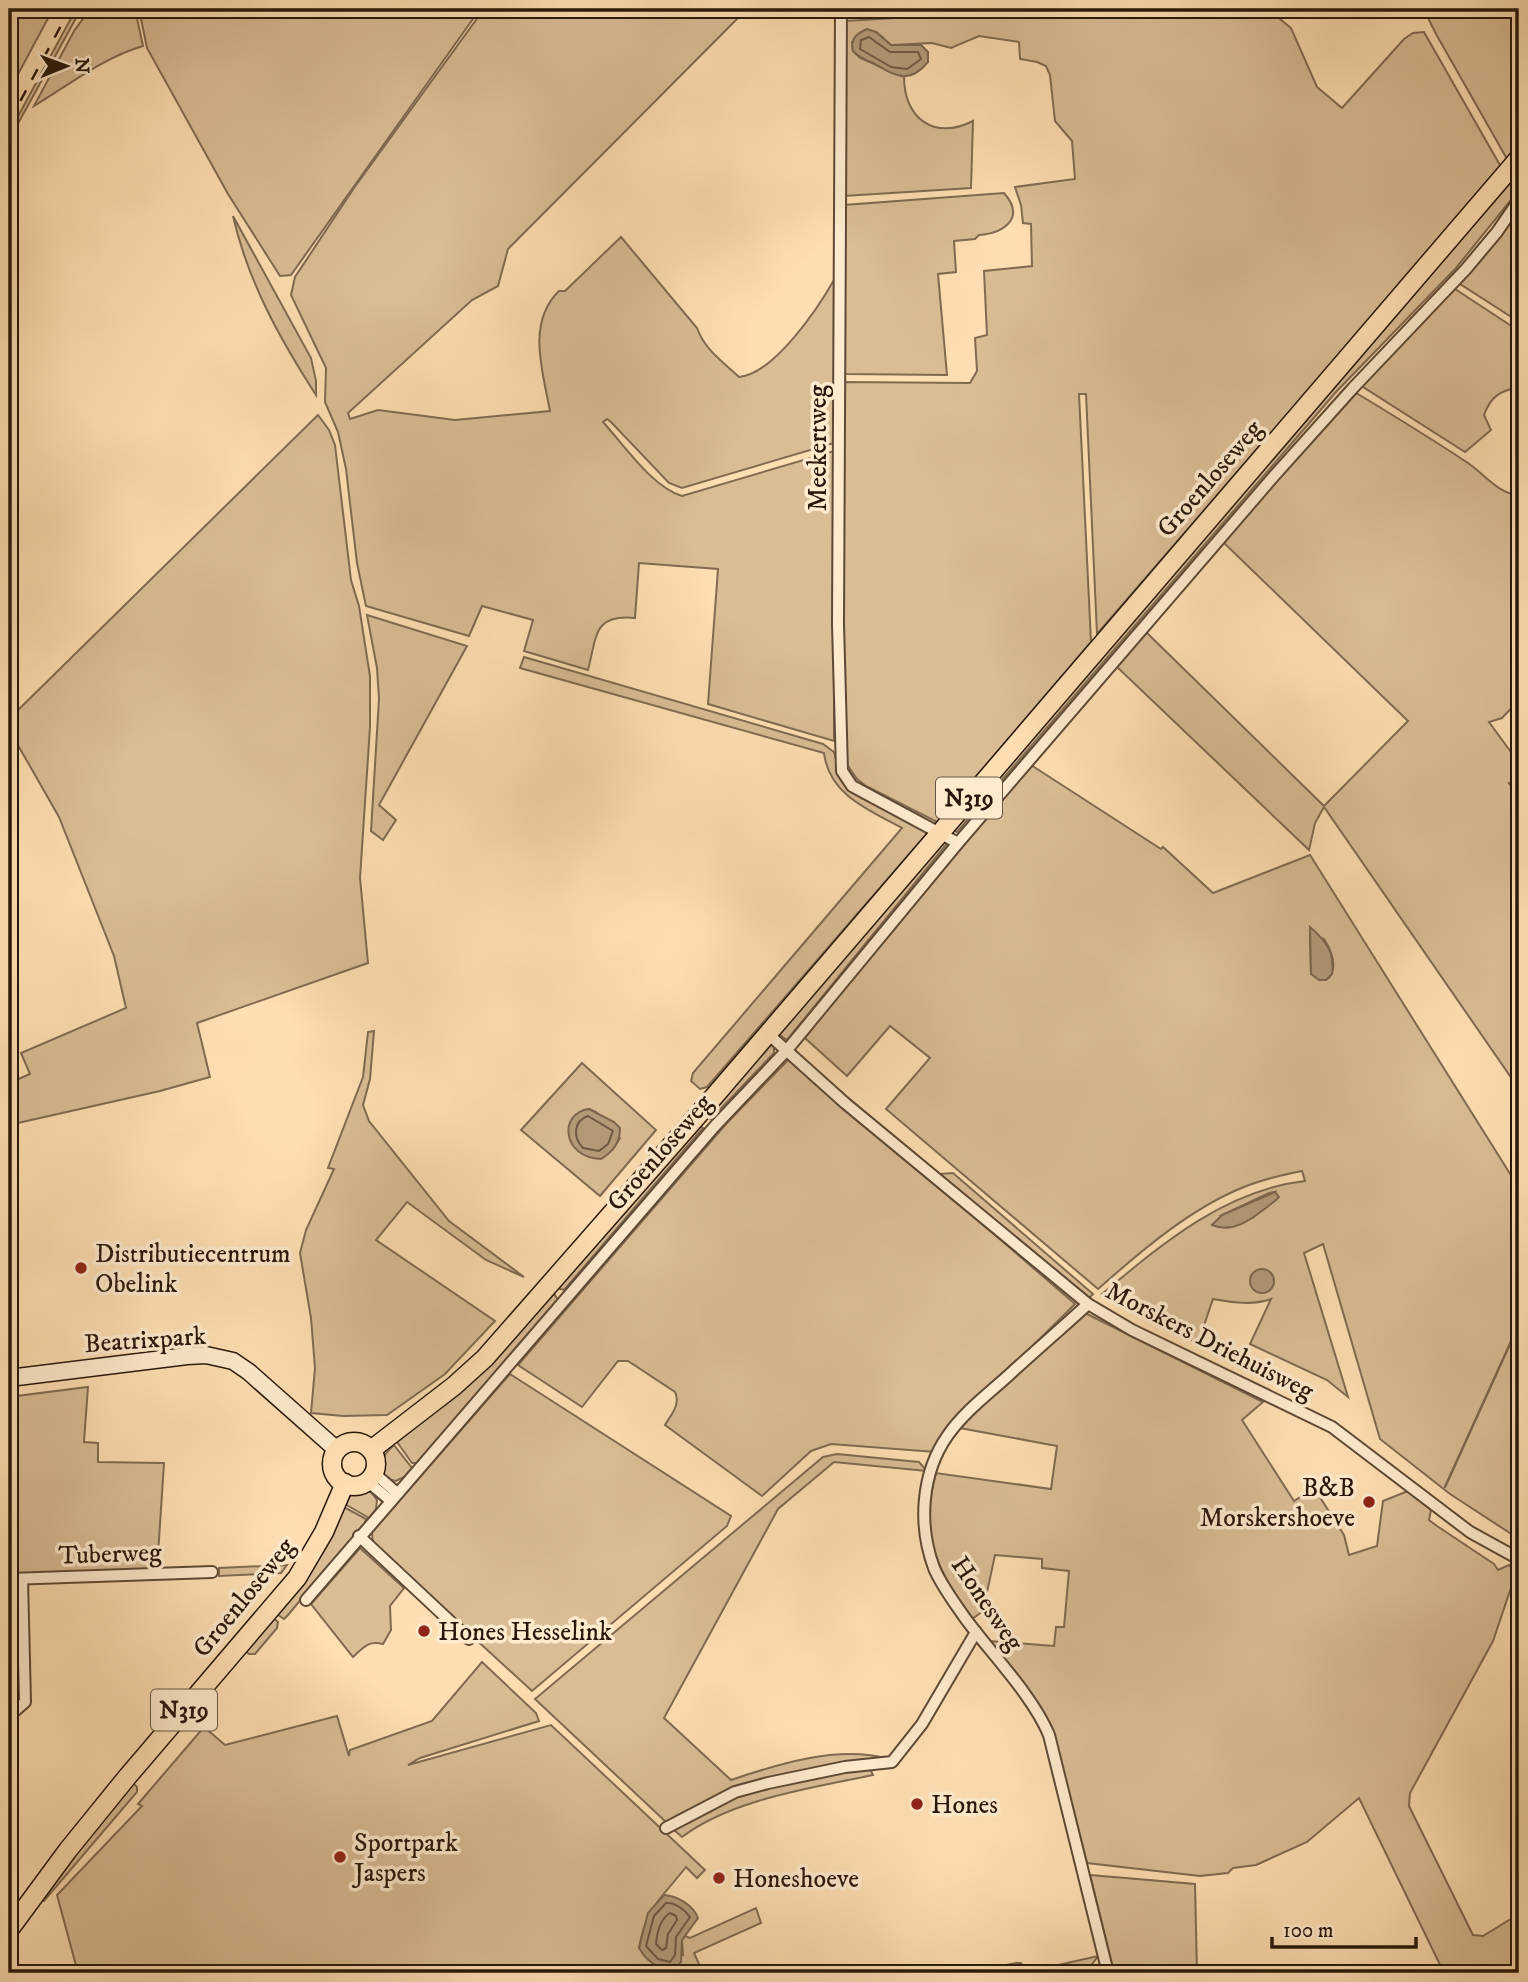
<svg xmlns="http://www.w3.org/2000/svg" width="1528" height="1982" viewBox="0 0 1528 1982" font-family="'IM FELL DW Pica',serif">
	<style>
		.green { fill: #dabc95; stroke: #816a50; stroke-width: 2; fill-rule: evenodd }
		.water { fill: #b59a79; stroke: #7d664d; stroke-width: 2 }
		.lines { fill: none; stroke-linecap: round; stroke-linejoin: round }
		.shore { stroke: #6e5842; stroke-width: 2 }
		.stream { stroke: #7d664d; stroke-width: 2.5 }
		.street-casing { stroke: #5e4934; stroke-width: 14 }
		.secondary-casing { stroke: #28170a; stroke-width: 19 }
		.primary-casing { stroke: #28170a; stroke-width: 21 }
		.street { stroke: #feeacd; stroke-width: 10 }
		.secondary { stroke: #feeacd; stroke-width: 16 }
		.primary { stroke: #fedeb2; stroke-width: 18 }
		.rail { stroke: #28170a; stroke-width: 2.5; stroke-dasharray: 12 12; stroke-linecap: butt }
		.poi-dot { fill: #8f2418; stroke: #feeacd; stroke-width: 2.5 }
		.labels { text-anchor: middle; stroke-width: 7; stroke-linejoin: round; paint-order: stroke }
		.shield { fill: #feeacd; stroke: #685644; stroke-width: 2 }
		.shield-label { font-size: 24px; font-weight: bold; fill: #28170a }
		.street-label { font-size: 26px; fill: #28170a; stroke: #feeacd }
		.poi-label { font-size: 26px; fill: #28170a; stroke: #feeacd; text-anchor: start }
	</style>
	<rect width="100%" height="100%" fill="#fedeb2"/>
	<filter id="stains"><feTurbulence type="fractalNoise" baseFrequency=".00286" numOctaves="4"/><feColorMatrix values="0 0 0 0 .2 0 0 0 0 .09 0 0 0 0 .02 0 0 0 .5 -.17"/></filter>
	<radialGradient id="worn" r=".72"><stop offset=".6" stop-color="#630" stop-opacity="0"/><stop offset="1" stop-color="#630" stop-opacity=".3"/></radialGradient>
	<g class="green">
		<polygon points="9,9 53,9 9,91"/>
		<polygon points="76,9 81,9 9,140 9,133"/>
		<path d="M 90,9 L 135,9 L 143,46 C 102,58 69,85 34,106 L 74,31 Z"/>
		<polygon points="139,9 480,9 291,275 280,276 228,194 147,48"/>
		<path d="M 484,9 L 747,9 L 508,249 L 498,286 L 472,300 L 348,413 L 350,419 L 378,410 L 455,420 L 550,411 C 543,372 526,323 559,291 L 565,291 L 621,237 L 697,328 C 705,350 722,361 739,377 C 774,374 818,308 834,280 L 834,443 L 682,488 L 669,483 L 611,422 L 607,419 L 603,422 C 624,445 652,487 682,496 L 834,451 L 834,741 L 708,704 L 718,569 L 639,563 L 635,618 C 593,614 597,636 588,670 L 524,651 L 533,620 L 482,606 L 469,636 L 366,606 L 357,563 L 346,469 L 338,432 L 325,402 L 326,368 L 291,295 L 295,277 L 354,188 Z"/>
		<path d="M 895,9 L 1268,9 L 1291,28 L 1317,87 L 1342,108 L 1404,39 L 1413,33 L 1424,32 L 1501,167 L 1097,634 L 1086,394 L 1079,394 L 1091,642 L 937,822 L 866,786 L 857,779 L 846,763 L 843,691 L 844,382 L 970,383 L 977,371 L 975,338 L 987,335 L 984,271 L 1032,266 L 1031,224 L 1023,223 L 1021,205 L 1015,187 L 1075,179 L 1072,141 L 1055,121 L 1050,75 L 1046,66 L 1037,62 L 1020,59 L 1019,42 L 979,36 L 951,48 L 932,43 L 891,45 L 876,32 L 852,42 L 853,51 L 860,58 L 904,77 C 904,118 934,141 973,121 L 971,188 L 844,196 L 845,21 L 895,18 Z"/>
		<polygon points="1428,9 1519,9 1519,145 1507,159 1436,34 1429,20"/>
		<polygon points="1512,176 1519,181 1519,190 1456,268 1336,392 957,832 947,827"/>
		<path d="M 1004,193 C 1026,218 1004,233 979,235 L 975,239 L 954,241 L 956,272 L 938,274 L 947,375 L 844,374 L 844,205 Z"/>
		<path d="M 233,216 L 311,358 L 316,381 L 316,395 C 280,339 248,282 233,216 Z"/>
		<polygon points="1511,220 1519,316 1519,322 1457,282"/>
		<path d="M 1452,287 L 1519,331 L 1519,387 C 1500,391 1491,396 1484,415 L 1491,430 L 1465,452 L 1360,385 Z"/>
		<path d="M 1353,391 C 1391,414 1429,437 1465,461 C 1483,472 1497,494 1519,495 L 1519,700 L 1502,718 L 1489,722 L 1519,763 L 1519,1089 L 1324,807 L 1315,823 L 1309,850 L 1116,666 L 1146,632 L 1324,806 L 1408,721 L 1223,542 Z"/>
		<polygon points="318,415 329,430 335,445 351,580 359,606 370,676 370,727 360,878 368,963 197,1023 210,1077 160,1091 9,1125 9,1083 30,1074 21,1053 126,1008 114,956 59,817 11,733 9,734 9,719"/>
		<polygon points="367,615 467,646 379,805 396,820 383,840 371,831 379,699 377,668"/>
		<path d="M 524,657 L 823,744 L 834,752 L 840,773 L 931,829 L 707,1087 L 700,1089 L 691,1081 L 693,1073 L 902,828 C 869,810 829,795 824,753 L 520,668 Z"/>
		<path d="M 1031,765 L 1161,849 L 1163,847 L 1213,893 L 1310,855 L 1519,1188 L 1519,1539 L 1450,1494 L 1380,1439 L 1323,1244 L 1304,1253 L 1348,1397 L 1327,1380 L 1250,1344 L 1271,1299 C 1252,1306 1231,1302 1213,1299 L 1198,1343 L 1102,1294 C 1162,1244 1225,1190 1305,1181 L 1302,1171 C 1282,1175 1263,1179 1244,1187 C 1191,1208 1141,1251 1098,1289 L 886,1109 L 930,1058 L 890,1026 L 847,1076 L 805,1038 L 833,1001 ZM 1310,936 L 1324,939 C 1331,950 1338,966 1329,978 L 1311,974 ZM 1275,1192 L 1253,1218 L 1222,1215 L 1269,1193 Z"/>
		<polygon points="941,834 950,840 787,1040 774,1031"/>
		<polygon points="374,1031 370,1079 363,1105 369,1121 449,1221 524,1277 486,1260 407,1202 376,1240 495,1321 445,1374 387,1415 343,1416 311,1413 315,1368 311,1318 300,1253 306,1230 334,1169 328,1168 363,1077 368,1032"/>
		<polygon points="769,1042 774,1047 774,1053 711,1119 703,1114"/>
		<path d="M 790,1058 L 1075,1304 L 953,1424 L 935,1452 L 831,1444 L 811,1451 L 762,1496 L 665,1425 C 671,1415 681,1404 675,1392 L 628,1361 L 618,1361 L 582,1407 L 518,1365 L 726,1124 Z"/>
		<path d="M 582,1063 L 656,1130 L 600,1196 L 521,1130 ZM 589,1109 L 596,1112 L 620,1138 L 613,1149 L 584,1110 Z"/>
		<polygon points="697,1123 703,1128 564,1290 556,1288"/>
		<polygon points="953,1173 1093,1294 1088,1299 939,1174"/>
		<polygon points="553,1292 558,1300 417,1463 412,1463 397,1442 471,1380"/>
		<path d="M 1079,1310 L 1263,1402 L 1242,1420 L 1294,1501 L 1314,1488 L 1344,1535 L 1349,1555 L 1377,1546 L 1383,1501 L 1408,1491 L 1431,1510 L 1429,1520 L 1437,1526 L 1494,1564 L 1498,1570 L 1509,1565 L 1516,1573 L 1493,1641 L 1410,1793 L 1409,1806 L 1473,1935 L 1483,1936 L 1519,1914 L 1519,1973 L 1444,1973 L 1359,1798 L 1307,1842 L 1256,1865 L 1233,1868 L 1228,1873 L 1200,1876 L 1087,1863 L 1054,1736 L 988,1641 L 1054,1646 L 1056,1627 L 1064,1627 L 1069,1571 L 1042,1568 L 1042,1559 L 995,1555 L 983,1611 L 972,1619 C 936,1570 919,1533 936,1473 L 1051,1489 L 1057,1446 L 960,1428 Z"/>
		<polygon points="510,1374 731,1516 727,1526 532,1691 373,1545 372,1532"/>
		<polygon points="88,1387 84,1442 98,1443 98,1462 164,1463 157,1570 9,1577 9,1397"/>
		<path d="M 394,1445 L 412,1468 L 404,1477 L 396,1481 L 384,1478 C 377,1463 383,1455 394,1445 Z"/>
		<path d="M 837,1454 L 919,1462 L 927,1471 L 834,1462 L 778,1509 L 664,1718 L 731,1780 C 778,1764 836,1746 885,1758 L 722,1794 L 666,1822 L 535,1699 L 823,1457 Z"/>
		<polygon points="361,1489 371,1492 377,1500 376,1509 369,1518 345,1504 352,1493"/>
		<polygon points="344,1507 366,1519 365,1523 288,1615 284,1619 275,1613"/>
		<path d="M 360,1548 L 404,1588 L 390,1606 L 391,1630 L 383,1644 C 368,1640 363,1648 353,1657 L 311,1604 Z"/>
		<polygon points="287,1565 281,1573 219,1576 219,1568"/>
		<polygon points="272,1617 278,1622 277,1628 255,1654 249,1654 244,1650"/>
		<path d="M 482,1662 L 536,1713 L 539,1721 L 420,1758 L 408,1765 L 551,1725 L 705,1870 L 697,1878 L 686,1867 C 661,1899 646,1907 639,1948 L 683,1955 L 682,1940 L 685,1936 L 690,1938 L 756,1908 L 761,1923 L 694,1953 L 703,1973 L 78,1973 L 57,1895 L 142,1806 L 138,1804 L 204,1727 L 225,1745 L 337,1716 L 349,1756 L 350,1750 L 432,1721 Z"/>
		<path d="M 870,1769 L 873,1775 C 812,1788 732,1799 682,1837 L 673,1829 C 690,1820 708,1809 726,1801 C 770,1781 822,1774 870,1769 Z"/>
		<polygon points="131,1781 137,1787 137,1792 44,1901 41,1899"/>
		<polygon points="1090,1875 1195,1884 1197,1973 1129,1973 1114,1966 1118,1973 1114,1973"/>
		<polygon points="1098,1956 1086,1973 968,1973 1016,1963 1021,1963 1027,1972"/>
	</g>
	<g class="water">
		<path d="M 867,29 L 876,32 L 891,45 L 921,45 L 928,52 L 928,62 C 908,86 895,75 873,63 C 865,59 859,58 853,51 C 850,39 856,34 867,29 Z"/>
		<path d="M 1310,927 C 1326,941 1335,952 1332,974 L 1326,980 L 1319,980 L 1311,974 Z"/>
		<path d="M 589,1109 L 614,1122 L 620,1128 C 620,1142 614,1151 601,1159 C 562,1158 558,1113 589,1109 Z"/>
		<path d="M 1275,1192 L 1279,1197 L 1275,1201 C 1256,1215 1236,1235 1212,1225 L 1222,1215 Z"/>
		<circle cx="1262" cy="1281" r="12"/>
		<path d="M 664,1895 C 678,1896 693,1905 698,1918 L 682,1940 L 681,1962 C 668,1979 647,1962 639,1948 L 648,1913 Z"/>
	</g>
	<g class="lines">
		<g class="shore">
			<polygon points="869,37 890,52 918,52 921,59 907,69 891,67 860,49 861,40"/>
			<path d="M 588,1116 L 613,1131 L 608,1144 L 599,1151 L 583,1148 C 573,1138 573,1121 588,1116 Z"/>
			<path d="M 666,1903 C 675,1902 685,1910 690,1917 L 676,1937 L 675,1955 L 670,1962 L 658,1959 L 646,1946 L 654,1916 Z"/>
			<path d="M 670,1913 L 676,1916 L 677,1920 L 668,1934 L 666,1948 L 662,1950 L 656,1944 C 657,1932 660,1919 670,1913 Z"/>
		</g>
		<g class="stream">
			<polyline points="1509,783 1519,796"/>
			<polyline points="1445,1487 1519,1324"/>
		</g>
		<defs>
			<g id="street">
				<polyline points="841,9 838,624 842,771 852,786 958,843"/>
				<polyline points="767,1033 845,1103 1088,1304 1132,1330 1332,1427 1470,1532 1519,1559"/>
				<path d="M 1088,1304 C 1062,1328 1035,1351 1009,1375 C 988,1394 964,1412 948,1435 C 921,1473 918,1525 934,1568 C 941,1585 954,1602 965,1618 C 990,1652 1033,1696 1049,1735 L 1108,1973"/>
				<polyline points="374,1473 397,1493"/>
				<polyline points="367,1481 391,1501"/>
				<polyline points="359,1536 469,1639"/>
				<polyline points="9,1579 212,1572"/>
				<polyline points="306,1600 714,1127 787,1050 958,843 1274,476 1353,388 1466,269 1497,232 1519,200"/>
				<polyline points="9,1716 25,1702 22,1579"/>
				<polyline points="666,1828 735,1792 768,1783 845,1767 892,1762 922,1724 976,1632"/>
			</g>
			<polyline id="secondary" points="9,1378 187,1356 206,1355 233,1361 249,1372 337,1450"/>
			<g id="primary">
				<circle cx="354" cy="1464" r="22"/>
				<polyline points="371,1450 454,1386 485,1358 699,1114 1519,158"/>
				<polyline points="9,1930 68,1850 128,1776 297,1578 324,1532 345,1483"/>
			</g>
		</defs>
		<use href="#street" class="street-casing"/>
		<use href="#secondary" class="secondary-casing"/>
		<use href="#primary" class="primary-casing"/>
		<use href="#street" class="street"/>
		<use href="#secondary" class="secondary"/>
		<use href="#primary" class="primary"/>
		<polyline class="rail" points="9,122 70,9"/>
	</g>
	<g class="poi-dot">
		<circle cx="81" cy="1268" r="7"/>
		<circle cx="1369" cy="1502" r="7"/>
		<circle cx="424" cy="1631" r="7"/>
		<circle cx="917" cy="1804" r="7"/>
		<circle cx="340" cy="1857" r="7"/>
		<circle cx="719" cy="1878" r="7"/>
	</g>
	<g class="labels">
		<g class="shield">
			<rect x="936" y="777.5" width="66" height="41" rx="5"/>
			<rect x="151" y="1689.5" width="66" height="41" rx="5"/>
		</g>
		<g class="shield-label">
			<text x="969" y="806">N319</text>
			<text x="184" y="1718">N319</text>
		</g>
		<g class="street-label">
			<text transform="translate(817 448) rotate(-90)" y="9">Meekertweg</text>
			<text transform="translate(1209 478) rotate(-49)" y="9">Groenloseweg</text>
			<text transform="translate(659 1152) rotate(-49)" y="9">Groenloseweg</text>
			<text transform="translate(145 1339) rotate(-4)" y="9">Beatrixpark</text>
			<text transform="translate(1210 1340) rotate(27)" y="9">Morskers Driehuisweg</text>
			<text transform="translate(110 1553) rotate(-2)" y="9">Tuberweg</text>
			<text transform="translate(243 1597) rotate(-51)" y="9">Groenloseweg</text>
			<text transform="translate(988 1603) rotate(56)" y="9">Honesweg</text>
		</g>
		<g class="poi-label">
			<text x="95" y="1262">Distributiecentrum<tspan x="95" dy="30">Obelink</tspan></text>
			<text x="1355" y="1496" text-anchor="end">B&amp;B<tspan x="1355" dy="30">Morskershoeve</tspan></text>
			<text x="438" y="1640">Hones Hesselink</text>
			<text x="931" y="1813">Hones</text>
			<text x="354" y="1851">Sportpark<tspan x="354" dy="30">Jaspers</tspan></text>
			<text x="733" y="1887">Honeshoeve</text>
		</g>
	</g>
	<rect width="1528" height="1982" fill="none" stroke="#fedeb2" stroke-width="35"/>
	<rect x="10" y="10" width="1507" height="1961" fill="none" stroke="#28170a" stroke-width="3.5"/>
	<rect x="18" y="18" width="1493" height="1947" fill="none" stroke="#28170a" stroke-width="2"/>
	<g transform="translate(66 66) rotate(89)" stroke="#feeacd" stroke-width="5" paint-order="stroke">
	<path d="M0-5L12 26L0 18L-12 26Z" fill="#28170a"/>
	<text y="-10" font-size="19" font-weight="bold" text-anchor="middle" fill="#28170a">N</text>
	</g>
	<path d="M1272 1937v10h144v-10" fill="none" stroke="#28170a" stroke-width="3.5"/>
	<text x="1283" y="1937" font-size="21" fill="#28170a" stroke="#feeacd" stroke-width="5" paint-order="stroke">100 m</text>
	<rect width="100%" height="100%" filter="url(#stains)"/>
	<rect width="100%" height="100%" fill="url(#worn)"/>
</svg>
